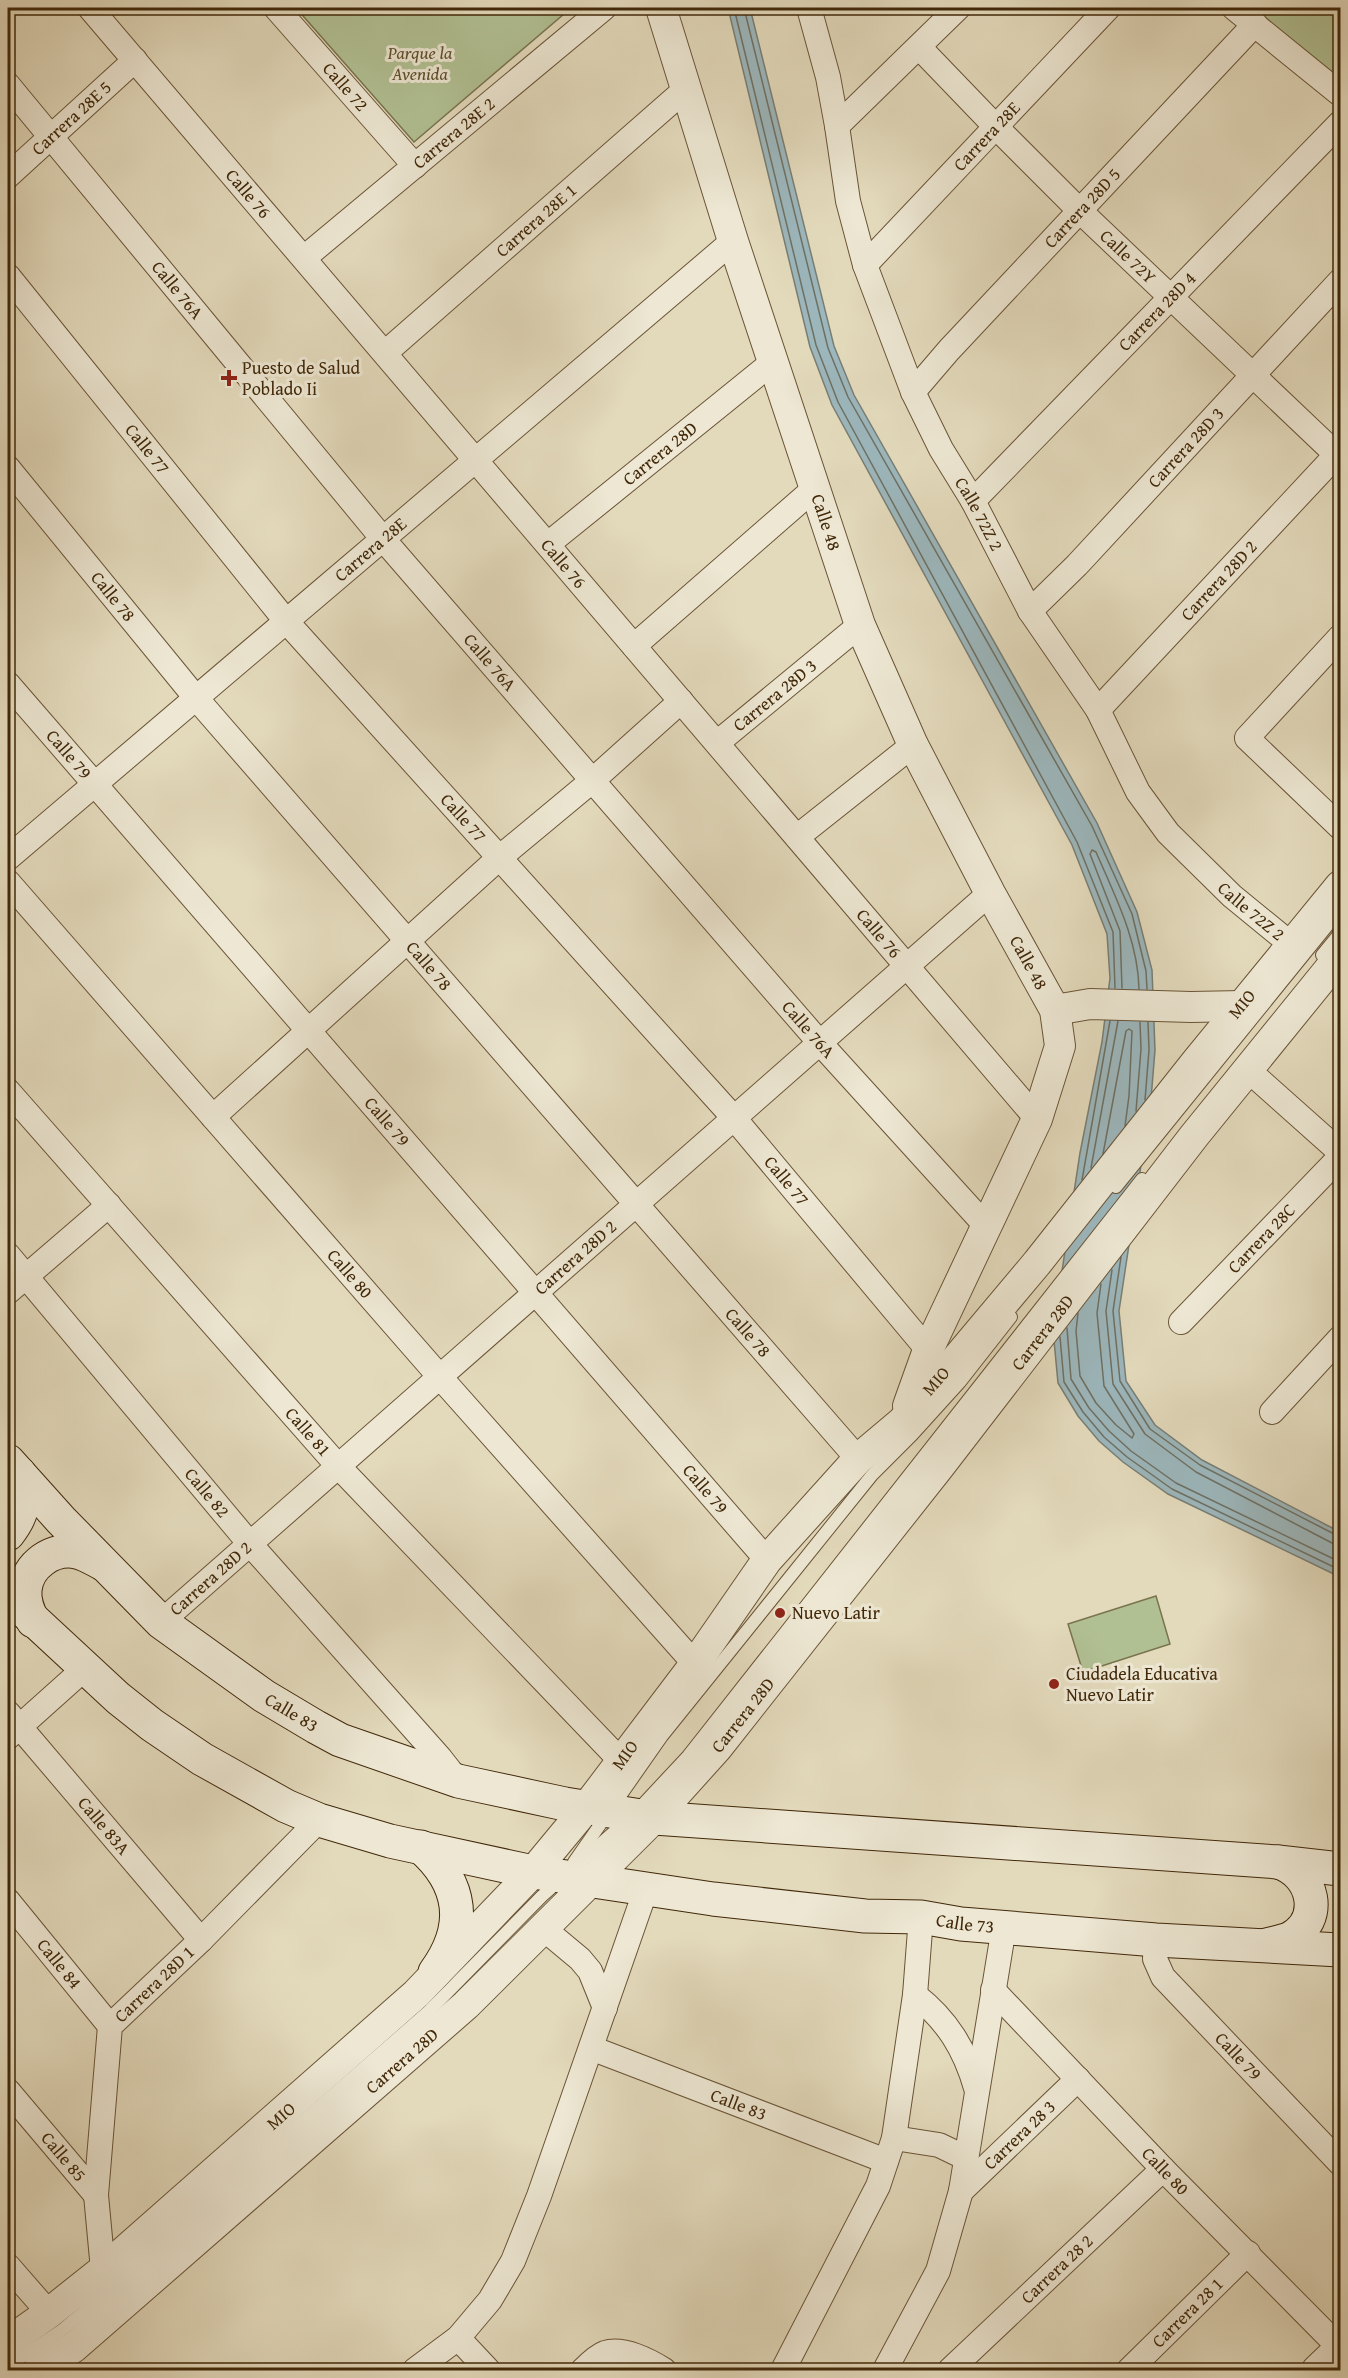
<svg xmlns="http://www.w3.org/2000/svg" width="1348" height="2378" viewBox="0 0 1348 2378" font-family="'Gentium Book Plus',serif">
	<style>
		.green { fill: #b1c093; stroke: #79744e; stroke-width: 1.5 }
		.water { fill: #9cb7bd; stroke: #787e75; stroke-width: 1.5 }
		.lines { fill: none; stroke-linecap: round; stroke-linejoin: round }
		.shore { stroke: #6e7063; stroke-width: 1.5 }
		.service-casing { stroke: #6a5436; stroke-width: 14 }
		.minor-casing { stroke: #6a5436; stroke-width: 26 }
		.tertiary-casing { stroke: #6a5436; stroke-width: 32 }
		.secondary-casing { stroke: #412809; stroke-width: 35 }
		.service { stroke: #ede7d3; stroke-width: 12 }
		.minor { stroke: #ede7d3; stroke-width: 24 }
		.tertiary { stroke: #ede7d3; stroke-width: 30 }
		.secondary { stroke: #ede7d3; stroke-width: 33 }
		.poi-dot { fill: #8f2418; stroke: #ede7d3; stroke-width: 2 }
		.labels { text-anchor: middle; stroke-width: 6; stroke-linejoin: round; paint-order: stroke }
		.park-label { font-size: 18px; font-style: italic; fill: #5d4e2c; stroke: #ede7d3 }
		.street-label { font-size: 18px; fill: #412809; stroke: #ede7d3 }
		.poi-label { font-size: 18px; fill: #412809; stroke: #ede7d3; text-anchor: start }
	</style>
	<rect width="100%" height="100%" fill="#e3dabc"/>
	<filter id="stains"><feTurbulence type="fractalNoise" baseFrequency=".00333" numOctaves="4"/><feColorMatrix values="0 0 0 0 .2 0 0 0 0 .09 0 0 0 0 .02 0 0 0 .5 -.17"/></filter>
	<radialGradient id="worn" r=".72"><stop offset=".6" stop-color="#630" stop-opacity="0"/><stop offset="1" stop-color="#630" stop-opacity=".3"/></radialGradient>
	<g class="green">
		<polygon points="296,8 571,8 414,142"/>
		<polygon points="1234,8 1340,8 1340,94"/>
		<polygon points="1156,1596 1170,1644 1083,1672 1068,1624"/>
	</g>
	<polygon class="water" points="728,8 750,8 834,346 854,395 1097,823 1137,912 1152,970 1155,1050 1151,1099 1119,1311 1126,1381 1155,1425 1202,1460 1340,1532 1340,1577 1168,1494 1123,1462 1099,1441 1078,1416 1058,1383 1053,1330 1080,1153 1102,1042 1110,978 1107,934 1072,845 832,405 810,347"/>
	<g class="lines">
		<g class="shore">
			<polyline points="734,8 816,345 838,402 1077,842 1113,932 1115,988"/>
			<polyline points="744,8 828,348 848,397 1092,826 1132,914 1146,971 1147,989"/>
			<path d="M 1122,988 L 1120,931 L 1090,854 L 1092,850 L 1096,852 C 1115,896 1138,940 1139,989"/>
			<polyline points="1145,1100 1149,1050 1148,1022"/>
			<polyline points="1136,1111 1141,1049 1140,1022"/>
			<polyline points="1103,1154 1126,1031 1129,1029 1132,1031 1129,1096 1125,1126"/>
			<polyline points="1091,1168 1118,1021"/>
			<polyline points="1082,1180 1110,1021"/>
			<polyline points="1121,1257 1113,1311 1120,1381 1150,1429 1200,1465 1340,1537"/>
			<polyline points="1112,1270 1106,1311 1113,1384 1145,1434 1196,1472 1332,1543 1340,1544"/>
			<polyline points="1078,1313 1076,1331 1080,1376 1096,1403 1116,1425 1132,1438 1134,1434 1104,1386 1097,1313 1101,1284"/>
			<polyline points="1067,1328 1071,1379 1089,1408 1109,1431 1131,1451 1176,1483 1340,1562"/>
			<polyline points="1060,1337 1064,1382 1083,1412 1104,1437 1127,1457 1172,1489 1340,1570"/>
		</g>
		<defs>
			<g id="service">
				<polyline points="1322,955 1340,933"/>
				<polyline points="1116,1187 1340,910"/>
				<polyline points="574,1862 662,1736 872,1475 912,1435 960,1382 1011,1317"/>
				<polyline points="8,2366 62,2330 113,2287 430,2010 542,1896 633,1815 688,1756 1142,1179"/>
			</g>
			<g id="minor">
				<path id="s1" d="M 90,8 L 1037,1119"/>
				<path id="s2" d="M 276,8 L 415,166"/>
				<path id="s3" d="M 809,8 L 828,77 L 837,126 L 848,201 L 865,265 L 913,392 L 941,449 L 973,501 L 1030,611 L 1098,710 L 1138,792 L 1168,833 L 1232,896 L 1292,945"/>
				<polyline points="1234,8 1340,94"/>
				<path id="s4" d="M 919,47 L 995,126 L 1080,211 L 1340,458"/>
				<path id="s5" d="M 8,85 L 383,539 L 820,1043 L 987,1227"/>
				<polyline points="837,126 958,8"/>
				<path id="s6" d="M 8,176 L 135,60"/>
				<path id="s7" d="M 304,258 L 604,8"/>
				<path id="s8" d="M 865,265 L 1108,8"/>
				<path id="s9" d="M 8,276 L 286,621 L 734,1118 L 928,1350"/>
				<path id="s10" d="M 385,353 L 687,88"/>
				<path id="s11" d="M 913,392 L 949,350 L 1255,24"/>
				<path id="s12" d="M 8,468 L 196,698 L 858,1459"/>
				<path id="s13" d="M 973,501 L 1340,123"/>
				<path id="s14" d="M 548,544 L 773,362"/>
				<path id="s15" d="M 1030,611 L 1077,565 L 1340,281"/>
				<polyline points="1340,637 1247,738 1340,827"/>
				<polyline points="634,646 815,488"/>
				<path id="s16" d="M 8,684 L 767,1560"/>
				<path id="s17" d="M 1098,710 L 1340,451"/>
				<path id="s18" d="M 717,743 L 860,625"/>
				<polyline points="797,837 913,745"/>
				<path id="s19" d="M 8,858 L 733,241"/>
				<path id="s20" d="M 8,882 L 440,1377 L 695,1664"/>
				<polyline points="1248,1070 1340,1152"/>
				<path id="s21" d="M 8,1091 L 338,1466 L 621,1761"/>
				<polyline points="213,1117 499,858 593,780 681,701"/>
				<path id="s22" d="M 8,1255 L 250,1544 L 440,1758 L 458,1781"/>
				<polyline points="8,1292 109,1205"/>
				<path id="s23" d="M 1181,1322 L 1340,1157"/>
				<polyline points="1272,1412 1340,1338"/>
				<path id="s24" d="M 161,1622 L 990,893"/>
				<path id="s25" d="M 8,1713 L 201,1940"/>
				<polyline points="8,1737 84,1669"/>
				<path id="s26" d="M 8,1901 L 110,2026"/>
				<polyline points="544,1929 580,1959 590,1971 605,2008"/>
				<path id="s27" d="M 1156,1940 L 1155,1959 L 1163,1977 L 1340,2163"/>
				<path id="s28" d="M 993,1990 L 1163,2169 L 1340,2348"/>
				<path d="M 915,1995 C 947,2020 965,2049 976,2088"/>
				<path id="s29" d="M 591,2048 L 886,2161"/>
				<path id="s30" d="M 8,2091 L 96,2195"/>
				<polyline points="894,2138 939,2145 966,2158"/>
				<path id="s31" d="M 961,2191 L 1078,2079"/>
				<polyline points="8,2266 49,2313"/>
				<path id="s32" d="M 103,2270 L 96,2195 L 110,2026 L 201,1940 L 319,1820"/>
				<polyline points="458,2338 488,2370"/>
				<polyline points="415,2370 458,2338 490,2300 513,2261 539,2196 646,1889"/>
				<path d="M 583,2370 C 589,2364 597,2356 605,2353 C 623,2347 650,2361 664,2370"/>
				<polyline points="783,2370 878,2186 894,2138 915,1995 921,1917"/>
				<polyline points="885,2370 938,2271 961,2191 1004,1927"/>
				<path id="s33" d="M 950,2370 L 1163,2169"/>
				<path id="s34" d="M 1129,2370 L 1248,2253"/>
			</g>
			<g id="tertiary">
				<path id="s35" d="M 661,8 L 733,241 L 860,625 L 913,745 L 990,893 L 1055,1010 L 1060,1046 L 1037,1119 L 928,1350 L 908,1406"/>
				<polyline points="1055,1010 1090,1004 1191,1007 1242,1006"/>
				<polyline points="8,2342 49,2313 103,2270 416,1994 533,1872 586,1808 695,1664 767,1560 858,1459 902,1422 948,1369 1037,1263 1196,1062 1340,886"/>
				<path id="s36" d="M 38,2370 L 74,2347 L 466,2005 L 654,1818 L 717,1748 L 939,1467 L 1194,1136 L 1340,956"/>
				<polyline points="1317,2370 1340,2348"/>
			</g>
			<g id="secondary">
				<path id="s37" d="M 8,1461 L 61,1520 L 161,1622 L 264,1696 L 316,1727 L 340,1740 L 458,1781 L 565,1804 L 654,1818 L 1278,1862 L 1340,1869"/>
				<path d="M 8,1534 C 26,1511 24,1501 19,1473"/>
				<path id="s38" d="M 8,1596 L 118,1698 L 152,1725 L 202,1759 L 286,1806 L 319,1820 L 390,1841 L 533,1872 L 713,1899 L 865,1916 L 921,1917 L 961,1924 L 1156,1940 L 1340,1950"/>
				<path d="M 33,1621 C 28,1611 24,1602 25,1590 C 27,1565 53,1547 77,1552 C 86,1554 95,1560 103,1564"/>
				<path d="M 421,1847 C 463,1884 468,1927 435,1972"/>
				<path d="M 1266,1945 C 1273,1943 1281,1942 1289,1939 C 1325,1920 1314,1873 1278,1862"/>
			</g>
		</defs>
		<use href="#service" class="service-casing"/>
		<use href="#minor" class="minor-casing"/>
		<use href="#tertiary" class="tertiary-casing"/>
		<use href="#secondary" class="secondary-casing"/>
		<use href="#service" class="service"/>
		<use href="#minor" class="minor"/>
		<use href="#tertiary" class="tertiary"/>
		<use href="#secondary" class="secondary"/>
	</g>
	<g class="poi-dot">
		<path d="M226 369h6v6h6v6h-6v6h-6v-6h-6v-6h6z"/>
		<circle cx="780" cy="1613" r="6"/>
		<circle cx="1054" cy="1684" r="6"/>
	</g>
	<g class="labels">
		<g class="park-label">
			<text x="420" y="59">Parque la<tspan x="420" dy="21">Avenida</tspan></text>
		</g>
		<g class="street-label">
			<text dy="6" stroke="none"><textPath href="#s2" startOffset="105">Calle 72</textPath></text>
			<text dy="6" stroke="none"><textPath href="#s6" startOffset="86">Carrera 28E 5</textPath></text>
			<text dy="6" stroke="none"><textPath href="#s7" startOffset="195">Carrera 28E 2</textPath></text>
			<text dy="6" stroke="none"><textPath href="#s8" startOffset="177">Carrera 28E</textPath></text>
			<text dy="6" stroke="none"><textPath href="#s1" startOffset="244">Calle 76</textPath></text>
			<text dy="6" stroke="none"><textPath href="#s11" startOffset="250">Carrera 28D 5</textPath></text>
			<text dy="6" stroke="none"><textPath href="#s10" startOffset="201">Carrera 28E 1</textPath></text>
			<text dy="6" stroke="none"><textPath href="#s4" startOffset="296">Calle 72Y</textPath></text>
			<text dy="6" stroke="none"><textPath href="#s5" startOffset="266">Calle 76A</textPath></text>
			<text dy="6" stroke="none"><textPath href="#s13" startOffset="264">Carrera 28D 4</textPath></text>
			<text dy="6" stroke="none"><textPath href="#s15" startOffset="226">Carrera 28D 3</textPath></text>
			<text dy="6" stroke="none"><textPath href="#s9" startOffset="222">Calle 77</textPath></text>
			<text dy="6" stroke="none"><textPath href="#s14" startOffset="144">Carrera 28D</textPath></text>
			<text dy="6" stroke="none"><textPath href="#s3" startOffset="538">Calle 72Z 2</textPath></text>
			<text dy="6" stroke="none"><textPath href="#s35" startOffset="540">Calle 48</textPath></text>
			<text dy="6" stroke="none"><textPath href="#s19" startOffset="476">Carrera 28E</textPath></text>
			<text dy="6" stroke="none"><textPath href="#s1" startOffset="730">Calle 76</textPath></text>
			<text dy="6" stroke="none"><textPath href="#s17" startOffset="177">Carrera 28D 2</textPath></text>
			<text dy="6" stroke="none"><textPath href="#s12" startOffset="166">Calle 78</textPath></text>
			<text dy="6" stroke="none"><textPath href="#s5" startOffset="752">Calle 76A</textPath></text>
			<text dy="6" stroke="none"><textPath href="#s18" startOffset="75">Carrera 28D 3</textPath></text>
			<text dy="6" stroke="none"><textPath href="#s16" startOffset="93">Calle 79</textPath></text>
			<text dy="6" stroke="none"><textPath href="#s9" startOffset="708">Calle 77</textPath></text>
			<text dy="6" stroke="none"><textPath href="#s3" startOffset="1024">Calle 72Z 2</textPath></text>
			<text dy="6" stroke="none"><textPath href="#s1" startOffset="1216">Calle 76</textPath></text>
			<text dy="6" stroke="none"><textPath href="#s35" startOffset="1026">Calle 48</textPath></text>
			<text dy="6" stroke="none"><textPath href="#s12" startOffset="652">Calle 78</textPath></text>
			<text transform="translate(1242 1004) rotate(-51)" y="6">MIO</text>
			<text dy="6" stroke="none"><textPath href="#s5" startOffset="1238">Calle 76A</textPath></text>
			<text dy="6" stroke="none"><textPath href="#s16" startOffset="579">Calle 79</textPath></text>
			<text dy="6" stroke="none"><textPath href="#s9" startOffset="1194">Calle 77</textPath></text>
			<text dy="6" stroke="none"><textPath href="#s23" startOffset="116">Carrera 28C</textPath></text>
			<text dy="6" stroke="none"><textPath href="#s24" startOffset="552">Carrera 28D 2</textPath></text>
			<text dy="6" stroke="none"><textPath href="#s20" startOffset="520">Calle 80</textPath></text>
			<text dy="6" stroke="none"><textPath href="#s36" startOffset="1450">Carrera 28D</textPath></text>
			<text dy="6" stroke="none"><textPath href="#s12" startOffset="1138">Calle 78</textPath></text>
			<text transform="translate(936 1381) rotate(-49)" y="6">MIO</text>
			<text dy="6" stroke="none"><textPath href="#s21" startOffset="454">Calle 81</textPath></text>
			<text dy="6" stroke="none"><textPath href="#s16" startOffset="1065">Calle 79</textPath></text>
			<text dy="6" stroke="none"><textPath href="#s22" startOffset="310">Calle 82</textPath></text>
			<text dy="6" stroke="none"><textPath href="#s24" startOffset="66">Carrera 28D 2</textPath></text>
			<text dy="6" stroke="none"><textPath href="#s37" startOffset="381">Calle 83</textPath></text>
			<text dy="6" stroke="none"><textPath href="#s36" startOffset="964">Carrera 28D</textPath></text>
			<text transform="translate(625 1755) rotate(-54)" y="6">MIO</text>
			<text dy="6" stroke="none"><textPath href="#s25" startOffset="148">Calle 83A</textPath></text>
			<text dy="6" stroke="none"><textPath href="#s38" startOffset="1042">Calle 73</textPath></text>
			<text dy="6" stroke="none"><textPath href="#s26" startOffset="81">Calle 84</textPath></text>
			<text dy="6" stroke="none"><textPath href="#s32" startOffset="306">Carrera 28D 1</textPath></text>
			<text dy="6" stroke="none"><textPath href="#s27" startOffset="148">Calle 79</textPath></text>
			<text dy="6" stroke="none"><textPath href="#s36" startOffset="478">Carrera 28D</textPath></text>
			<text dy="6" stroke="none"><textPath href="#s29" startOffset="158">Calle 83</textPath></text>
			<text transform="translate(281 2116) rotate(-41)" y="6">MIO</text>
			<text dy="6" stroke="none"><textPath href="#s31" startOffset="81">Carrera 28 3</textPath></text>
			<text dy="6" stroke="none"><textPath href="#s30" startOffset="86">Calle 85</textPath></text>
			<text dy="6" stroke="none"><textPath href="#s28" startOffset="250">Calle 80</textPath></text>
			<text dy="6" stroke="none"><textPath href="#s33" startOffset="147">Carrera 28 2</textPath></text>
			<text dy="6" stroke="none"><textPath href="#s34" startOffset="82">Carrera 28 1</textPath></text>
		</g>
		<g class="poi-label">
			<text x="242" y="374">Puesto de Salud<tspan x="242" dy="21">Poblado Ii</tspan></text>
			<text x="792" y="1619">Nuevo Latir</text>
			<text x="1066" y="1680">Ciudadela Educativa<tspan x="1066" dy="21">Nuevo Latir</tspan></text>
		</g>
	</g>
	<rect width="1348" height="2378" fill="none" stroke="#e3dabc" stroke-width="30"/>
	<rect x="9" y="9" width="1330" height="2360" fill="none" stroke="#412809" stroke-width="3"/>
	<rect x="15" y="15" width="1318" height="2348" fill="none" stroke="#412809" stroke-width="1.5"/>
	<rect width="100%" height="100%" filter="url(#stains)"/>
	<rect width="100%" height="100%" fill="url(#worn)"/>
</svg>
